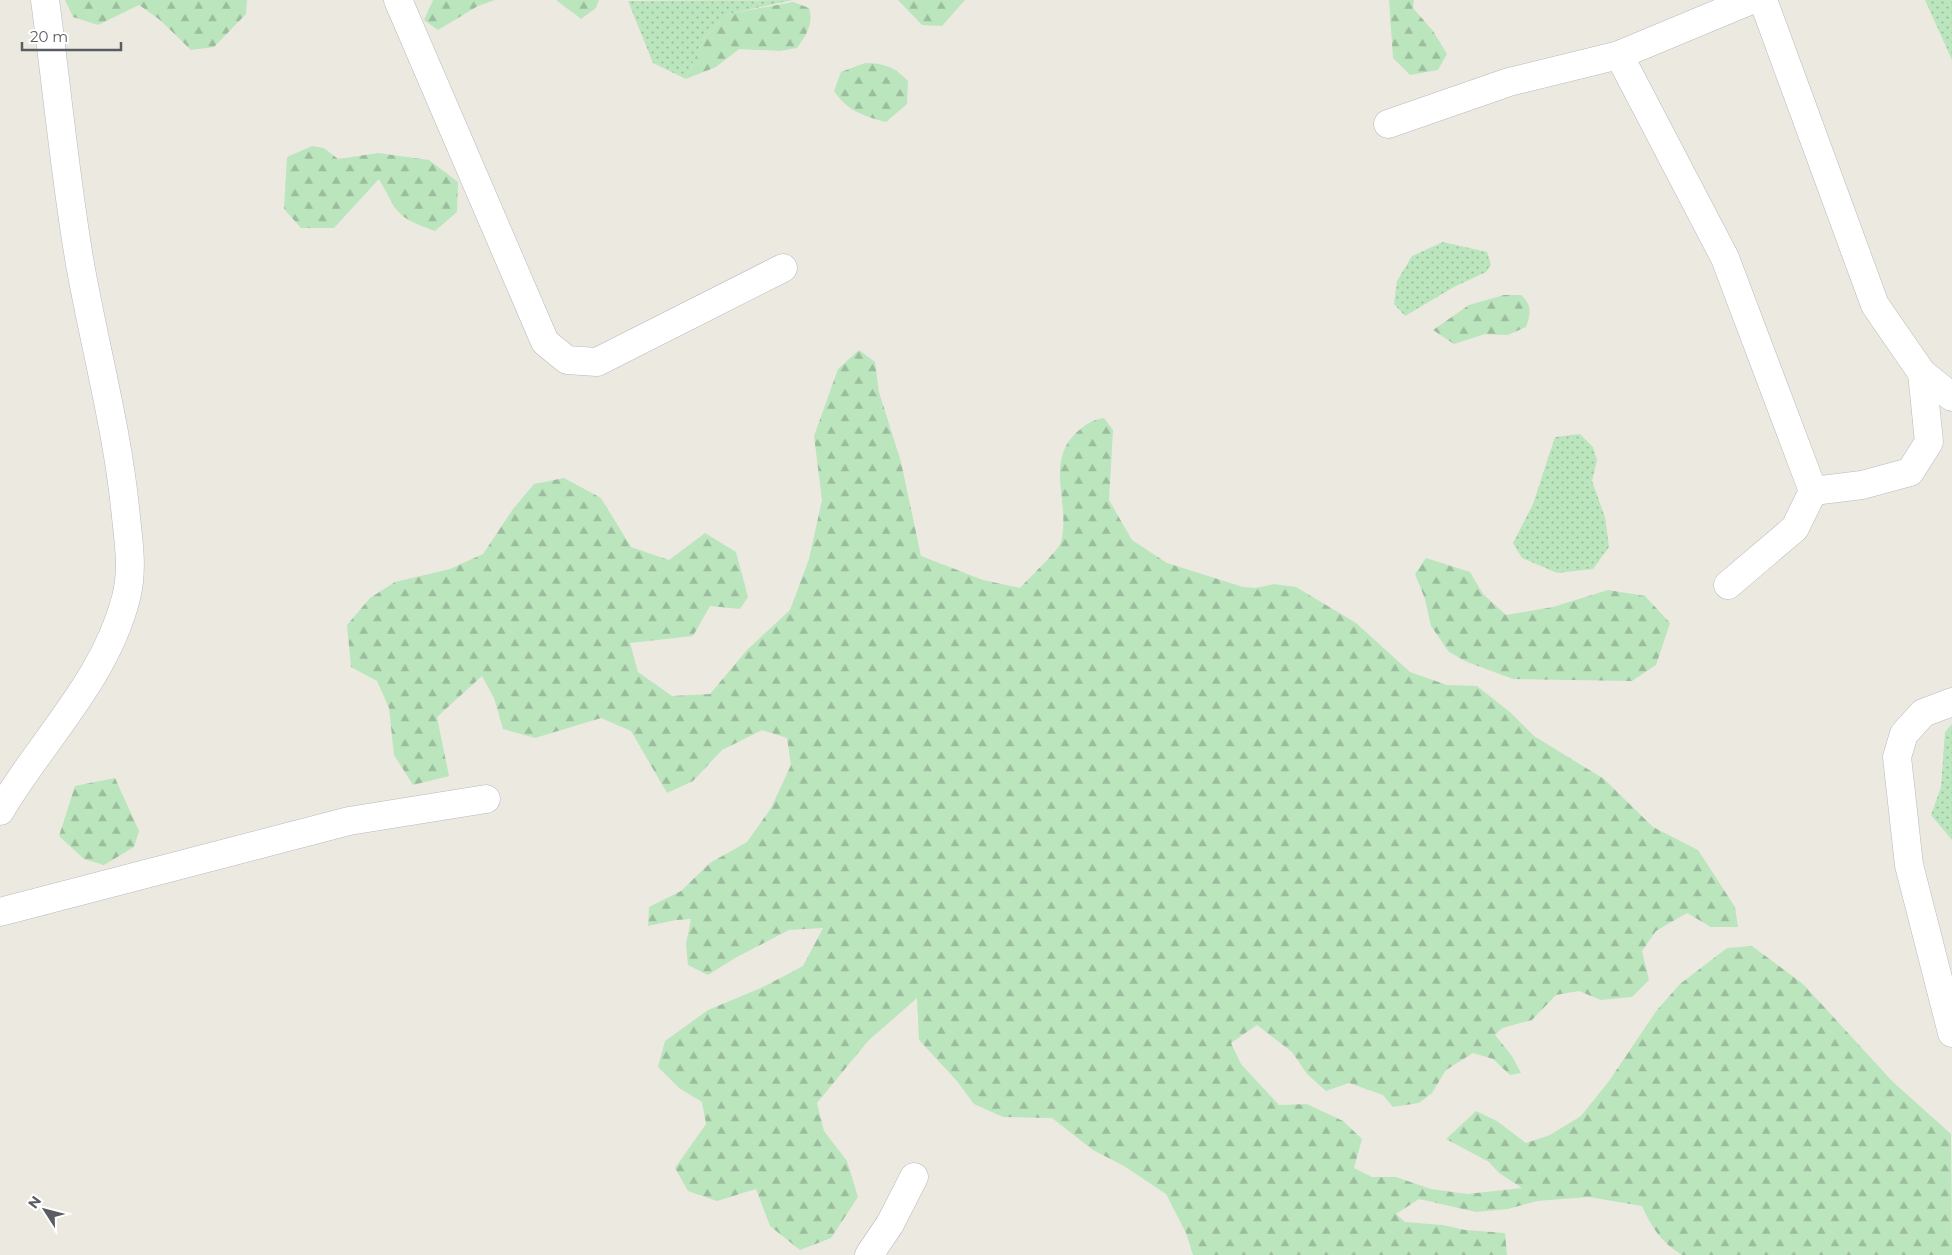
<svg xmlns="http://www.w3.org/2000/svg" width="1952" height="1255" viewBox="0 0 1952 1255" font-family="Montserrat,sans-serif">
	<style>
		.grass { fill: url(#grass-dots) }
		.forest { fill: url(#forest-firs) }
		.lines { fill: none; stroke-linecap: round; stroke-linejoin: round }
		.minor-casing { stroke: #b6b8bd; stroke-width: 29 }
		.minor { stroke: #fff; stroke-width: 28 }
	</style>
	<defs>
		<pattern id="grass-dots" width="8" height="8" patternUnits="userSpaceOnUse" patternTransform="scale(1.25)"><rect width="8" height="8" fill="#bbe5bd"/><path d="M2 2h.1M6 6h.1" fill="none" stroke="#9bbd9d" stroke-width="1.8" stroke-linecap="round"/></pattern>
		<pattern id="forest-firs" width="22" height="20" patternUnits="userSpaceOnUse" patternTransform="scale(1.25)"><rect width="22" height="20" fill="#bbe5bd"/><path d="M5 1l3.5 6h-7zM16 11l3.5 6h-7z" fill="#9bbd9d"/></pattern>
	</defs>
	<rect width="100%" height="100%" fill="#eceae0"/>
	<g class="grass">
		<polygon points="793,0 728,14 703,40 686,79 653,63 628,1"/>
		<polygon points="1925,0 1952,0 1952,60"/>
		<polygon points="1443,242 1487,252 1491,265 1486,272 1454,287 1405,316 1394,304 1397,281 1412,256"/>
		<polygon points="1580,434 1593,447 1597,460 1592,481 1605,517 1609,547 1593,569 1557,573 1522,558 1513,543 1533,504 1555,437"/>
		<polygon points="1952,724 1952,840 1931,815 1941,787 1945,732"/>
	</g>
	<g class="forest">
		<polygon points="65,0 247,0 246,14 214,47 191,50 160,20 139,5 98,25 73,17"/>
		<polygon points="433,0 495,0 478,6 438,30 424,20"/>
		<polygon points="556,0 599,0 596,8 581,19"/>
		<polygon points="898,0 965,0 942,26 922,25"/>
		<polygon points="1389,0 1414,0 1413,8 1433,31 1447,54 1438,70 1410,75 1393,58"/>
		<path d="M 793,2 L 809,8 C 814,23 806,36 797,48 L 780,51 L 739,49 L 716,67 L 686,79 L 703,40 L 728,14 Z"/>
		<path d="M 865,63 C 883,63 895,67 908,81 L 907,104 L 886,122 C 864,116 847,111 834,91 L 841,72 Z"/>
		<path d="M 312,146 L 324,148 L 338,159 L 378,153 L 429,160 L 458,182 L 457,212 L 435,231 C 394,216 399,214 379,179 L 334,228 L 301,228 L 284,209 L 287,157 Z"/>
		<path d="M 1504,295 L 1521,295 C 1532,305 1531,313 1526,327 L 1508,335 L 1485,334 L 1454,344 L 1433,330 L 1469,305 Z"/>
		<path d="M 859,350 L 875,362 L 879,392 L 901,462 L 921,556 L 983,580 L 1020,588 C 1027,580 1059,550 1061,542 C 1071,503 1044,462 1077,432 C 1086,424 1092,420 1104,418 L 1113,430 L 1109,500 L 1132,540 L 1167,563 L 1243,587 L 1256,588 L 1274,584 L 1296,587 L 1356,623 L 1410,672 L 1447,685 L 1477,686 L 1511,713 L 1534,736 L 1604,779 L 1653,827 L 1698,850 L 1735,907 L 1738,927 L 1711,927 L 1687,913 L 1656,931 L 1642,951 L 1649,980 L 1632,997 L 1601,1000 L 1579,991 L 1556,995 L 1532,1020 L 1502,1028 L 1495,1035 L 1512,1056 L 1521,1073 L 1510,1075 L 1493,1059 L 1473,1053 L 1446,1070 L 1432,1093 L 1419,1103 L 1393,1107 L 1383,1095 L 1349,1083 L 1326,1091 L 1307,1074 L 1292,1052 L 1257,1025 L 1231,1043 L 1241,1064 L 1279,1105 L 1307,1104 L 1343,1121 L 1362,1139 L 1354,1168 L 1372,1177 L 1396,1177 L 1431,1189 L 1467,1194 L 1522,1188 L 1499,1173 L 1489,1162 L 1446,1139 L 1476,1111 L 1497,1121 L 1526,1143 L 1550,1135 L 1581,1116 L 1609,1081 L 1657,1010 L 1680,984 L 1727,948 L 1752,946 L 1803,984 L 1893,1082 L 1951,1134 L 1952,1255 L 1682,1255 C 1662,1243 1651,1227 1642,1206 L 1589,1197 L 1537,1201 L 1508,1209 L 1476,1212 L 1419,1199 L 1396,1214 L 1405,1222 L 1443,1225 L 1465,1230 L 1505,1233 L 1507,1255 L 1193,1255 L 1186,1233 L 1166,1194 L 1124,1166 L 1093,1150 L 1052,1118 L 1003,1117 L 974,1104 L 956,1080 L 919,1040 L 917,998 L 868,1041 L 817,1103 L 824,1131 L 847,1161 L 858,1197 L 831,1238 L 800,1250 L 770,1226 L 756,1189 L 717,1201 L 688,1191 L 675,1168 L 706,1124 L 702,1102 L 679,1088 L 658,1067 L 665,1041 L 708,1010 L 761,988 L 803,966 L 823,928 L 789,930 L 735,958 L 708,975 L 688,965 L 686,944 L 691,919 L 676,920 L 648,926 L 649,907 L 681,891 L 710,863 L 747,842 L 771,808 L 791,765 L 787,738 L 762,730 L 722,750 L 693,781 L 667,793 L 631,731 L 601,718 L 535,738 L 503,729 L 494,698 L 482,676 L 437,717 L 449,776 L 413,785 L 394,755 L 389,708 L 377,681 L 351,667 L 347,625 L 370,598 L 395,582 L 450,569 L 483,554 L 513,509 L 534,484 L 564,478 L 601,498 L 631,547 L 669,560 L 705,533 L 736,552 L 748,597 L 740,609 L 710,606 L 693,636 L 630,643 L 638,672 L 672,696 L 710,694 L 747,650 L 790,610 L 809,559 L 822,500 L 814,436 L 838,369 Z"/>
		<polygon points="1426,558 1470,572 1483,594 1506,615 1553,607 1608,590 1645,596 1670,623 1656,665 1632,681 1513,679 1467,662 1449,652 1431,626 1425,599 1415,574"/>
		<polygon points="115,778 139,831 134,847 104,865 84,859 59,836 75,786"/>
	</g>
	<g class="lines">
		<defs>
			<g id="minor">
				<polyline points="398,0 545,342 567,360 597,362 783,268"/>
				<polyline points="1763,0 1875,305 1922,373 1952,397"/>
				<polyline points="1619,55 1725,258 1813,491 1795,528 1728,585"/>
				<polyline points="1388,124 1509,82 1619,55 1751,0"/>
				<polyline points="1813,491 1862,485 1910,472 1929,442 1922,373"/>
				<polyline points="1952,702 1923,713 1904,734 1897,757 1909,865 1952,1033"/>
				<path d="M 0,811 C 42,740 105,680 126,598 C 133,571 129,544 126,517 C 118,431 95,348 80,264 C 65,177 57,88 45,0"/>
				<polyline points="0,912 349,821 486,799"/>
				<polyline points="869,1255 890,1224 914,1177"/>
			</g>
		</defs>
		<use href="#minor" class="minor-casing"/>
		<use href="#minor" class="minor"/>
	</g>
	<g transform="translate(45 1210) rotate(306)" stroke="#ffffff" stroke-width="4" paint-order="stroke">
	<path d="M0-4L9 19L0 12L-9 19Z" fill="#595c61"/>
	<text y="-8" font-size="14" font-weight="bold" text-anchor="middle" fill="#595c61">N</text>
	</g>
	<path d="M22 42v8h99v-8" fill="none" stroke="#595c61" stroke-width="2.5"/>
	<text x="30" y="42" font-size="15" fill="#595c61" stroke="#ffffff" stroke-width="4" paint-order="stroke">20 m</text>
</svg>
